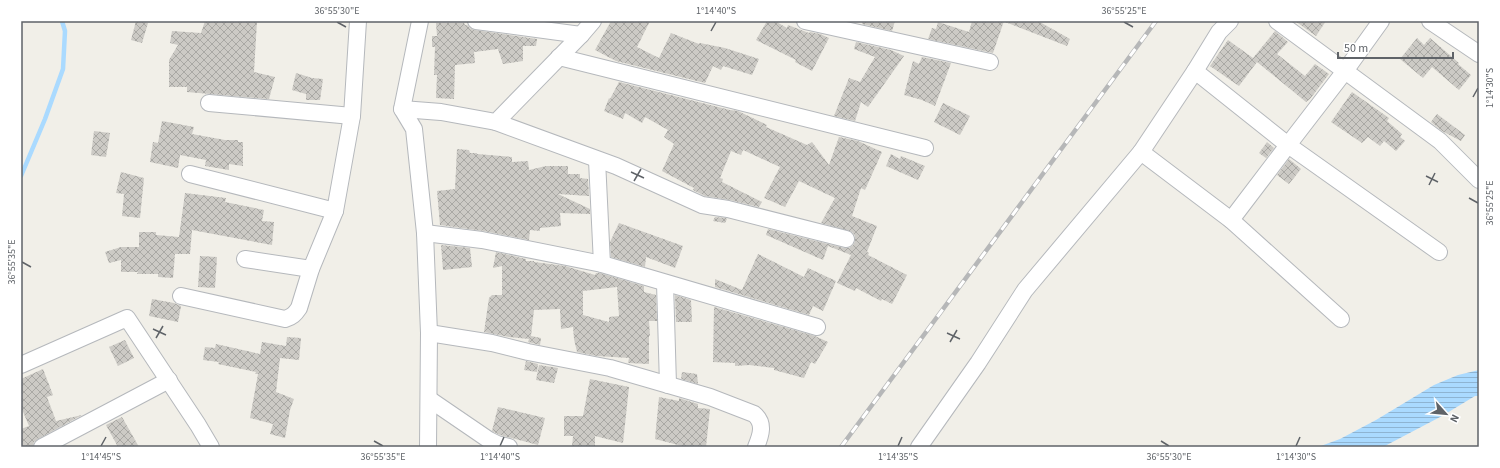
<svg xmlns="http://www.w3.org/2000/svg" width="1500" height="468" viewBox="0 0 1500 468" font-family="'Source Sans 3',sans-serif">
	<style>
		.water { fill: url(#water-rules) }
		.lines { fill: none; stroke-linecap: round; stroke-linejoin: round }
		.stream { stroke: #aadaff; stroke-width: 4.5 }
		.building { fill: url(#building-cross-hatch); fill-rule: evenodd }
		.minor-casing { stroke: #b5b8bc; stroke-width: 18 }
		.minor { stroke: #fff; stroke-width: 16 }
		.rail-casing { stroke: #b6b7b8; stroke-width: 4.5 }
		.rail { stroke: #fff; stroke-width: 3; stroke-dasharray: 9; stroke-linecap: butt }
		.ticks { fill: none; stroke: #5f6368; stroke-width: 1.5 }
		.neatline { fill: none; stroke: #5f6368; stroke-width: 1.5 }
		.ticks-label { font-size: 10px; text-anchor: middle; fill: #5f6368 }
	</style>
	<defs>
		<pattern id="water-rules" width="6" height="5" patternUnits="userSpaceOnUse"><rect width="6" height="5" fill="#aadaff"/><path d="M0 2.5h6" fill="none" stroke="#8eb4d2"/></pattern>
		<pattern id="building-cross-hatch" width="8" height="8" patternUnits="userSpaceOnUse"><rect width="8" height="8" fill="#cccac5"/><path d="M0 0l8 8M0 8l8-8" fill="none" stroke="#a9a8a4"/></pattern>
	</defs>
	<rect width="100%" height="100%" fill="#f1efe8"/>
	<polygon class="water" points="1479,370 1479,396 1475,396 1442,416 1383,447 1318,447 1340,439 1376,420 1434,385 1458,375"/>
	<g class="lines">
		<polyline class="stream" points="21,176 45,119 63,69 65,31 62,21"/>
	</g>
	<g class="building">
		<polygon points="136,21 148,23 142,43 131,40"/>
		<polygon points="205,21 257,21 254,72 275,77 269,99 187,92 187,87 169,87 169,60 178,45 170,43 172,31 201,33"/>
		<polygon points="611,21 650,21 637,47 659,58 671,33 699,44 700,43 725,48 759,59 752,75 723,66 721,70 713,66 705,83 616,61 595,50"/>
		<polygon points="767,21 775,21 787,28 788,25 809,33 810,32 820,34 829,38 812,71 795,62 796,60 756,40"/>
		<polygon points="863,21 895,21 892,31 862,24"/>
		<polygon points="972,21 1004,21 993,53 928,39 932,28 936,29 938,22 969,32"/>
		<polygon points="1006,21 1038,21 1070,39 1067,46 1005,22"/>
		<polygon points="1295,21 1326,21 1316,36"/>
		<polygon points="436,23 464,23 465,25 467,25 471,29 475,30 537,39 536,46 523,46 523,61 503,64 498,49 474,52 475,63 455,65 454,99 436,98 437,75 434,75 435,47 432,47 432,36 437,36"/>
		<polygon points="1275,31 1288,42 1277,54 1305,76 1315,64 1329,74 1310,99 1306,102 1257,62 1239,86 1210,66 1228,40 1253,58"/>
		<polygon points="1417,38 1424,45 1430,38 1459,63 1458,64 1471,75 1459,90 1432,67 1423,78 1400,59"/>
		<polygon points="856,42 891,50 904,56 868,107 861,102 855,121 834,116 849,78 860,82 875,57 854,49"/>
		<polygon points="922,57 951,63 935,106 922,100 904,95 913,61 919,64"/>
		<polygon points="296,73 312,78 323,79 320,100 306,100 306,94 292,90"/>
		<polygon points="619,82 730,110 738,111 767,125 766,127 807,145 812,142 829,165 839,137 858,141 882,152 865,190 861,188 852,216 877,226 867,252 869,253 868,255 907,275 892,304 882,299 881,301 856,288 855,291 837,283 851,255 828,246 823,260 766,235 768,229 844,248 849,248 853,245 855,241 855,236 852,232 821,223 835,198 799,181 785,207 764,198 780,167 743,150 741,155 731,151 720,178 723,179 722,182 762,202 759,207 730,200 705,196 693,190 694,188 662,171 674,144 664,137 668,130 645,117 642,123 625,113 623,119 604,111 609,98 610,99"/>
		<polygon points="1352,92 1389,118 1387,121 1402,134 1400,137 1405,141 1396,151 1384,141 1380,146 1368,137 1362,143 1331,122"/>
		<polygon points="943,103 970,116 960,135 934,122"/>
		<polygon points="1437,114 1465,135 1461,141 1442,131 1431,122"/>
		<polygon points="162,121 194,127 192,134 225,140 238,140 238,142 243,142 243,166 229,164 229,170 205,166 206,160 180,155 178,168 150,162 153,142 158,143"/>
		<polygon points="94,131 110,133 106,157 91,155"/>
		<polygon points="1267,142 1274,148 1266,158 1259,153"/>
		<polygon points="457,149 469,150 470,153 477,153 477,154 512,157 512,162 528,161 529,170 546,166 568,166 568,174 580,174 580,178 588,179 589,196 558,194 590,209 590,214 560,213 561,226 540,228 540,231 530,230 529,240 484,231 440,225 437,191 455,189"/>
		<polygon points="891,154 900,159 901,156 925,166 918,180 886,166"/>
		<polygon points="1289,159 1301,169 1289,184 1277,175"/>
		<polygon points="121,172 144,178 140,218 122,216 124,194 116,193"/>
		<polygon points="185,193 226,198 225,202 264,210 262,221 274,222 272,245 192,230 190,254 175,254 173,278 158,277 158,274 137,274 138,272 121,272 121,260 109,263 105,252 121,247 139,247 139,232 156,232 156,235 179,237"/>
		<polygon points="715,217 726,218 727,219 725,223 713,221"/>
		<polygon points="619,223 683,246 675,268 646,257 645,267 611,257 610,242"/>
		<polygon points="441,245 470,248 472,267 443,270"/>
		<path d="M 496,252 L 526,259 L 526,261 L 534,261 L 534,262 L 565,266 L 595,275 L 596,273 L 600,273 L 644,286 L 644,292 L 656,295 L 657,321 L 649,321 L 650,336 L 649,336 L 649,364 L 628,363 L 629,358 L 597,356 L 577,352 L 574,339 L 573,327 L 561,329 L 560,309 L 534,310 L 531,336 L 541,338 L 540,345 L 528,342 L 529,339 L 509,337 L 484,332 L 489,298 L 492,295 L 502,295 L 502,266 L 493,268 ZM 617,287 L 619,316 L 609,317 L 609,322 L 583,315 L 583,291 Z"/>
		<polygon points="758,254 804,277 808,268 836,281 823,311 813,306 809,315 715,287 715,279 742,290"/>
		<polygon points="200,256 217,257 215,288 198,287"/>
		<polygon points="675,295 691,300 692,322 676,322"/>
		<polygon points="152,299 174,303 181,306 178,322 149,316"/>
		<polygon points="714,307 815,336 828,342 815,364 811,362 804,378 774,370 774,368 749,365 735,366 735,363 713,362"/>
		<polygon points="287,337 301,338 299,360 280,358 276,392 294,399 290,410 285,438 270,434 273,424 250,418 258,374 255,374 256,372 218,364 219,362 203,360 205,347 215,348 216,344 260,354 262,342 286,346"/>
		<polygon points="125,340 134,358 118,366 109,347"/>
		<polygon points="526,361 538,364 537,372 524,370"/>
		<polygon points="539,365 558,368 554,383 536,380"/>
		<polygon points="43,369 53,395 47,397 56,421 82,415 38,439 34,442 33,447 21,447 21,429 29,426 21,407 21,379"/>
		<polygon points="682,372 697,374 698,384 681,379"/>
		<polygon points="590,379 629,387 623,443 595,436 595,447 572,447 573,436 564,436 564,416 583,416"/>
		<polygon points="659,397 679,401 679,398 698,404 698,408 710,409 706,447 686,447 655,439"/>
		<polygon points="498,407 545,418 538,445 500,435 492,431"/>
		<polygon points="122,417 139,447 118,447 106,425"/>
	</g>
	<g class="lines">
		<defs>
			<g id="minor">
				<polyline points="420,21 402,109 414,129 425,233 429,333 428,447"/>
				<polyline points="476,21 581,35"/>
				<polyline points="805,21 990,62"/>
				<polyline points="1230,21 1219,32 1195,71 1288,145 1345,71 1440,141 1479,180"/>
				<polyline points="1277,21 1345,71 1381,21"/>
				<polyline points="1430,21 1479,54"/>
				<polyline points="559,57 925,148"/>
				<polyline points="1195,71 1141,152 1231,220 1341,319"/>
				<polyline points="209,103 352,116"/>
				<polyline points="402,109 441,112 496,122 581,35 593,21"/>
				<polyline points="496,122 616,166 702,205 728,209 846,239"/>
				<polyline points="597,160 602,264"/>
				<polyline points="190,174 335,211"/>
				<polyline points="1231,220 1288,145 1439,252"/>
				<polyline points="425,233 482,240 602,264 817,327"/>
				<polyline points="245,259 311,269"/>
				<polyline points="665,283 668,385"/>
				<path d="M 181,296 L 285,319 C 292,317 295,314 299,308 L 311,269 L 335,211 L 352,116 L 358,21"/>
				<path d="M 429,333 L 492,343 L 528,352 L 610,368 L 710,397 L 754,414 C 765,423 761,435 756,447"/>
				<polyline points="21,365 127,318 198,425 211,447"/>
				<polyline points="429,399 489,440 497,444 509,447"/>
				<polyline points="42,447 169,380"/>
				<polyline points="919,447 978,363 1025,290 1141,152"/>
			</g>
		</defs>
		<use href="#minor" class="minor-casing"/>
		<use href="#minor" class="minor"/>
		<defs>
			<polyline id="rail" points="841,447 1156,21"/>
		</defs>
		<use href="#rail" class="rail-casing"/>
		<use href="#rail" class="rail"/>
	</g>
	<path class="ticks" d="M 337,22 L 346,27M 1124,22 L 1133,27M 711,31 L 716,22M 1473,97 L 1478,88M 631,172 L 644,178M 1426,176 L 1438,182M 634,181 L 641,169M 1429,185 L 1435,173M 1469,198 L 1478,203M 22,262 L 31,267M 153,329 L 166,335M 947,333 L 960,339M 156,338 L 163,326M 950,342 L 957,330M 374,441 L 383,446M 1161,441 L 1169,446M 101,446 L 106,437M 500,446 L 504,437M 898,446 L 902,437M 1296,446 L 1300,437"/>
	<rect width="1500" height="468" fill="none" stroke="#ffffff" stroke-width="44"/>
	<g transform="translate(1446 414) rotate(117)" stroke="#ffffff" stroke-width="3" paint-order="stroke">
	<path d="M0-3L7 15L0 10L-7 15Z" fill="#5f6368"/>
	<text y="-6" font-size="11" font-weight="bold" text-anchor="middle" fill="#5f6368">N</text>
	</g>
	<path d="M1338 52v6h115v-6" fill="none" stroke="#5f6368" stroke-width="2"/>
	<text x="1344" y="52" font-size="12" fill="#5f6368" stroke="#ffffff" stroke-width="3" paint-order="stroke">50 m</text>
	<rect x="22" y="22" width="1456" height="424" class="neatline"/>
	<g class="ticks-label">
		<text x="337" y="14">36°55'30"E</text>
		<text x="716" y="14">1°14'40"S</text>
		<text x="1124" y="14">36°55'25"E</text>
		<text transform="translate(1489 88) rotate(-90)" y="4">1°14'30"S</text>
		<text transform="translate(1489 203) rotate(-90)" y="4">36°55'25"E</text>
		<text transform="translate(11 262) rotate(-90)" y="4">36°55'35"E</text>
		<text x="101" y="460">1°14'45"S</text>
		<text x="383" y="460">36°55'35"E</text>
		<text x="500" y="460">1°14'40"S</text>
		<text x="898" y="460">1°14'35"S</text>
		<text x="1169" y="460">36°55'30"E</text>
		<text x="1296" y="460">1°14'30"S</text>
	</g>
</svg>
